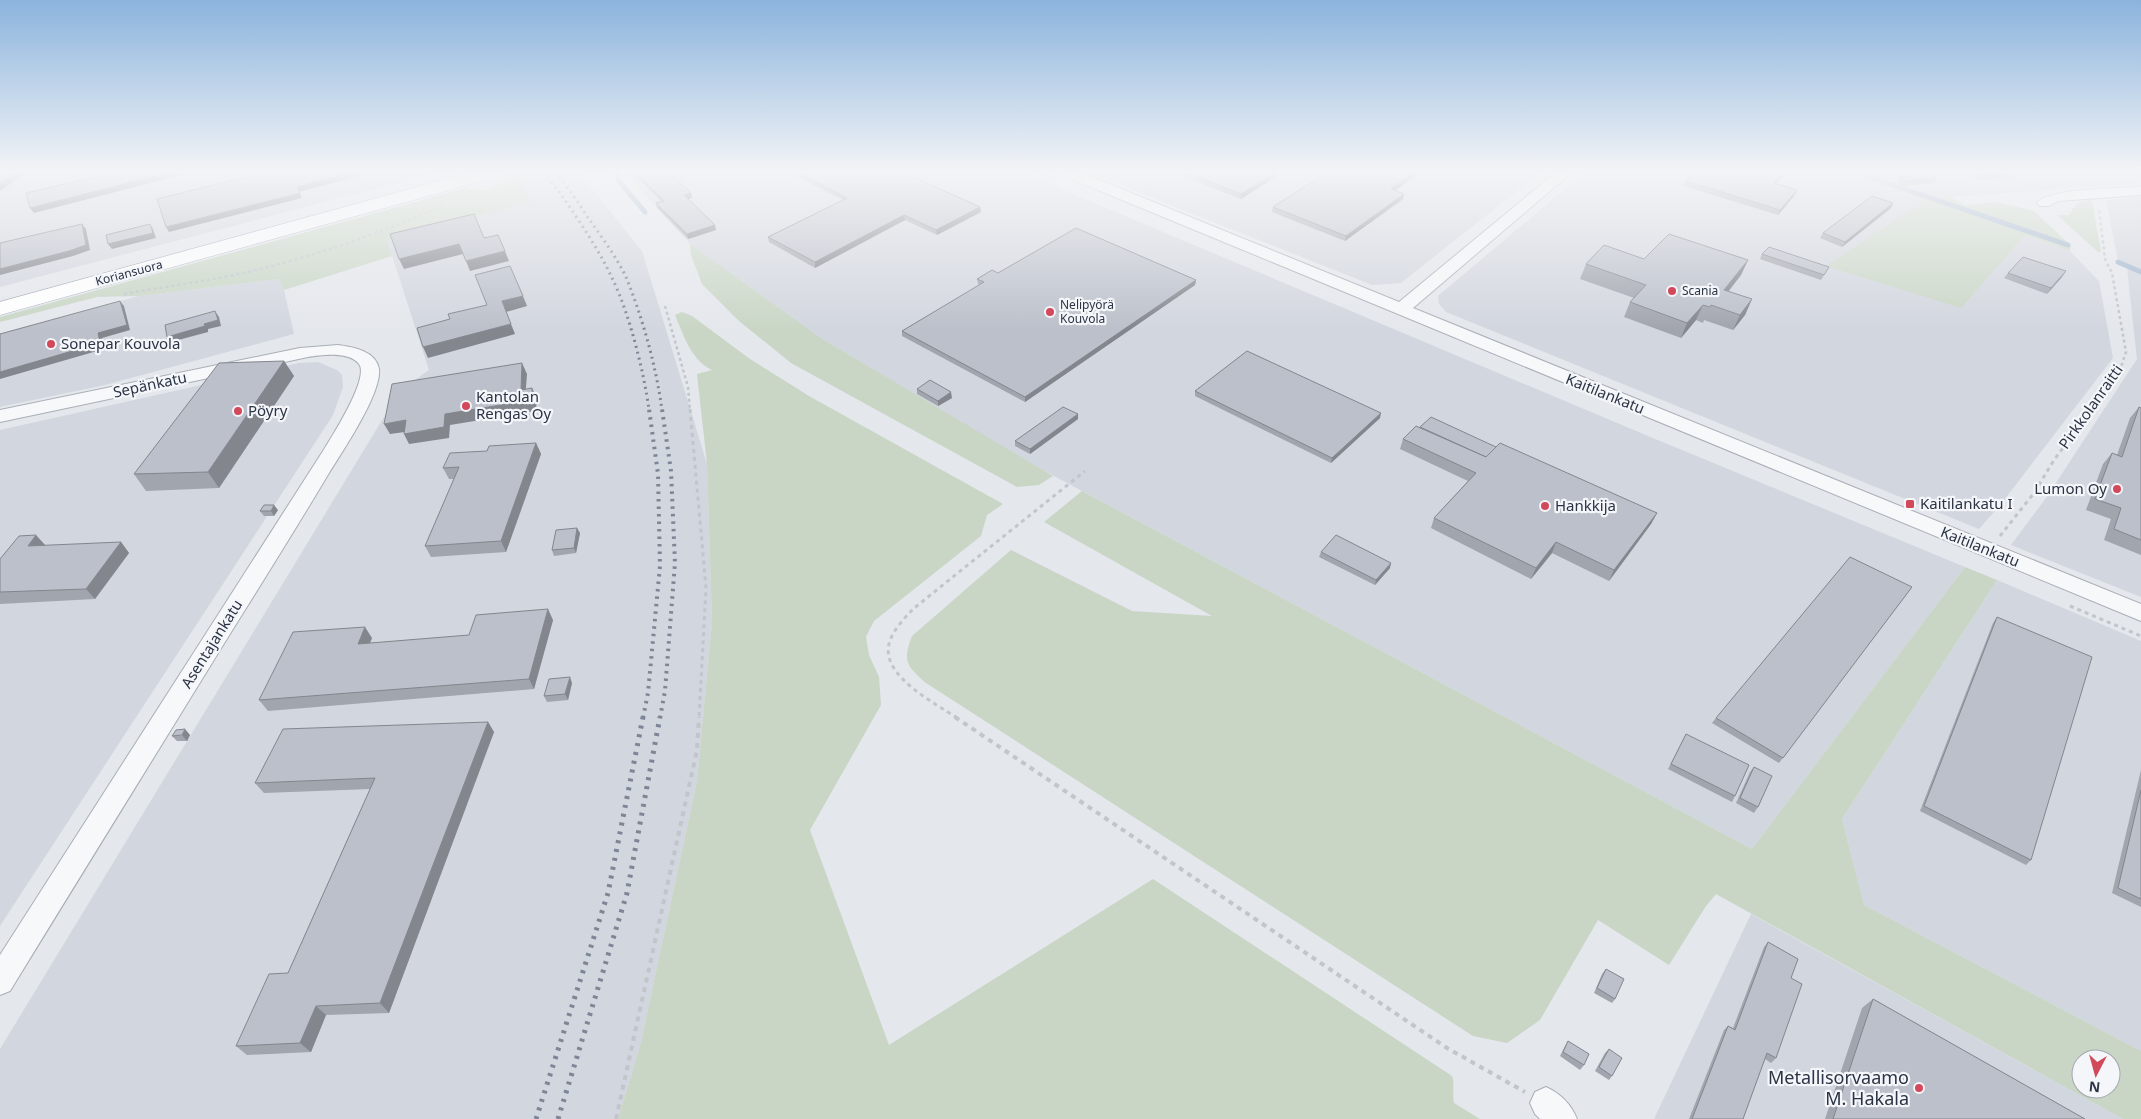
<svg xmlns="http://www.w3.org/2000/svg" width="2141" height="1119" viewBox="0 0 2141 1119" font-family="'Noto Sans',sans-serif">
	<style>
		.built { fill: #d2d6de }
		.green { fill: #c9d6c5; fill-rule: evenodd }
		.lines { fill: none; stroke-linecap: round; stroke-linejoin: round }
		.stream { stroke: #9fb4cc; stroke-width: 5 }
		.minor-casing { stroke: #a9aeb7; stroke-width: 2 }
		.major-casing { stroke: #a3abb8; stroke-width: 1 }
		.path-far2 { stroke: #c2c5cb; stroke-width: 2.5; stroke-dasharray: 3 3; stroke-linecap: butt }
		.path-far1 { stroke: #c2c5cb; stroke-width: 3; stroke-dasharray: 4 4; stroke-linecap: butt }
		.path { stroke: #c2c5cb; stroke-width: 4; stroke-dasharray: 5 5; stroke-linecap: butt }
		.minor { fill: #f7f8fa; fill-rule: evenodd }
		.major { fill: #fff; fill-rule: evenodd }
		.rail-far2 { stroke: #7d8696; stroke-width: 3; stroke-dasharray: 2 4; stroke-linecap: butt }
		.rail-far1 { stroke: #7d8696; stroke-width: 4; stroke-dasharray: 2.5 5; stroke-linecap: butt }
		.rail { stroke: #7d8696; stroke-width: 5; stroke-dasharray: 3 6; stroke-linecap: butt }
		.wall { fill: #a1a5ae }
		.shaded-wall { fill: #83868d }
		.building { fill: #bbc0ca; stroke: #83868d }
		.poi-dot { fill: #d1495b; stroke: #f4f6f9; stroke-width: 2 }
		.labels { text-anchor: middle; stroke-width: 4.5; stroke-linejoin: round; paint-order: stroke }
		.far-street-label { font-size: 12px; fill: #2b3445; stroke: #f4f6f9 }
		.far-poi-label { font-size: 12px; fill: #2b3445; stroke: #f4f6f9; text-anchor: start }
		.poi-label { font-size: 15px; fill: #2b3445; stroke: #f4f6f9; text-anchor: start }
		.street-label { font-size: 15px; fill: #2b3445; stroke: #f4f6f9 }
		.near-poi-label { font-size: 18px; fill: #2b3445; stroke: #f4f6f9; text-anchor: end }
	</style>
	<rect width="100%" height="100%" fill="#e4e7ec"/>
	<g class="built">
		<polygon points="0,173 435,173 0,287"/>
		<polygon points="526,173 579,173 642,251 707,464 712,622 697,781 640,1046 618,1119 0,1119 0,1049 384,417 399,395 412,382 429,370 387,240 530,202 516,176"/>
		<polygon points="625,173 1023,173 1648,436 1965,567 1752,849 1026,461 824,340 690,244"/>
		<polygon points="1090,173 1540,173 1401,283 1372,285"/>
		<polygon points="1584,173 2141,173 2141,183 1926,199 1960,308 2025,235 2070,251 2099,281 2113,358 2001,504 1979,529 1446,312 1439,304 1438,296"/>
		<polygon points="2141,197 2141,597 2011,545 2046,498 2137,359 2127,268 2118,260 2106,200"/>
		<polygon points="279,279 284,290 294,334 105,385 0,407 0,334 139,296"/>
		<polygon points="318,362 337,370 342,375 343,387 333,415 0,926 0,430 299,363"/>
		<polygon points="1997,580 2141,641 2141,1051 1864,905 1842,819"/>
		<polygon points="1751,914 2123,1119 1654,1119"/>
	</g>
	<g class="green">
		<polygon points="516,176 531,202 387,240 392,256 284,290 279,279 139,296 97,297 0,322 0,317 466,188 483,191"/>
		<polygon points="1951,197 1965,205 1997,202 2034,211 2071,246 2070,251 2025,235 1961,308 1826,266 1926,199"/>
		<polygon points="2088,200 2092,201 2101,252 2098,252 2057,215 2069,215 2077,203"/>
		<polygon points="690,244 824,340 1053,476 1039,485 1017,487 791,363 739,321 702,284 691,255"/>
		<path d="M 682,312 L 692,316 L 750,359 L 809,396 L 1003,504 L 987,515 L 981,536 L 874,621 L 866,637 L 869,655 L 879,677 L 881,705 L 810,830 L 889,1045 L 1153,879 L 1452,1076 C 1455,1084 1452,1094 1454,1103 L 1480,1119 L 618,1119 L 640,1046 L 697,781 L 712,622 L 707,464 L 697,374 L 712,370 C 691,360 684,336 675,315 Z"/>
		<path d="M 1082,491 L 1752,849 L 1965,567 L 1997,580 L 1842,819 L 1864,905 L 2141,1051 L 2141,1119 L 2123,1119 L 1716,894 L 1706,906 L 1669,965 L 1598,920 L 1540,1020 L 1507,1043 L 1473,1036 L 926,683 C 907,666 902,662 912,636 L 1011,550 L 1132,611 L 1212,616 L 1044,522 ZM 2081,1059 L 2111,1059 L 2111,1089 L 2081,1089 Z"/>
	</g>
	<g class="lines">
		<g class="stream">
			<polyline points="617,173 618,180 645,212"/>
			<polyline points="1858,173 2068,245"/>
			<polyline points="2118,262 2141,272"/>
		</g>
		<defs>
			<g id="minor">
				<polygon points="1062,173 1082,173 1399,302 1555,173 1571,173 1413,308 2141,604 2141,621 1064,176"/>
				<path d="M 2141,187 L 2141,195 L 2058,201 L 2049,206 L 2039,206 L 2037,203 C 2048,188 2120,188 2141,187 Z"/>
				<path d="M 338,345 C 353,347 376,351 379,369 C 382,393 342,452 329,473 C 291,537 251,600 212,663 C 145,772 77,881 10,991 L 0,995 L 0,955 L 323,451 C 331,438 370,378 359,364 C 349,351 322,355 308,357 L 0,422 L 0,410 L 300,348 Z"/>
				<path d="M 1546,1087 C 1561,1094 1571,1104 1577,1119 L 1540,1119 L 1535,1114 L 1530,1103 L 1535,1092 Z"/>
			</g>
			<polygon id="major" points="468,173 499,173 496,177 0,315 0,302"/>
		</defs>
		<use href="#minor" class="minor-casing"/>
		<use href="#major" class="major-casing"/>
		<g class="path-far2">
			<polyline points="1036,173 1054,181"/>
			<polyline points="508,177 520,173"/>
			<polyline points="1146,188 1153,184"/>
			<path d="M 124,294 C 167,286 210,281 252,271 C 319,255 384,232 447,204"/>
			<polyline points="665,306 688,387 690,410"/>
			<polyline points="2091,410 2120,370 2126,352 2112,273 2105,259 2099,208"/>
		</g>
		<g class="path-far1">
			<polyline points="690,409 706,588 699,718"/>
			<polyline points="2000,536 2034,493 2054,460 2092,409"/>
			<polyline points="2070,606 2141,636"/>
			<path d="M 957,718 C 935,703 881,676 889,644 C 892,631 904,619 913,609 L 1085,471"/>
		</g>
		<g class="path">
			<polyline points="955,717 1447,1048 1525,1092"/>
			<polyline points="616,1119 697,750 699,717"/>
		</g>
		<use href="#minor" class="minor"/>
		<use href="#major" class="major"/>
		<g class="rail-far2">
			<path d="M 543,173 C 556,186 565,200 575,215 C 589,236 602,256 612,278 C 629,312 644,372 649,410"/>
			<path d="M 555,173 C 568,186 577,201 587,216 C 600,235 616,256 626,277 C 643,319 656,366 662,410"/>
		</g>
		<g class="rail-far1">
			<polyline points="643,718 648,693 660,566 658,474 649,409"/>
			<polyline points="660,718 665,691 675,563 671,471 662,409"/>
		</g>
		<g class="rail">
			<polyline points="536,1119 608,893 643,717"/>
			<polyline points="558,1119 627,893 660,717"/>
		</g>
	</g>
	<g class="wall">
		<polygon points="635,173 691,193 692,198 688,199 716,230 688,239 657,208 656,203 661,201 637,178"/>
		<polygon points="790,173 904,173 980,207 981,212 937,235 905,220 815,268 769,242 768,237 843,200"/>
		<polygon points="1175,173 1277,173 1276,177 1241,199"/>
		<polygon points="1326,173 1419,173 1395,191 1403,199 1345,241 1272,212 1273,207"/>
		<polygon points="1693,173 1785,173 1776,184 1797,190 1795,195 1778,215 1684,186 1686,181"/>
		<polygon points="1973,173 2013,173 2010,178 1979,180 1972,176"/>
		<polygon points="1899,177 1937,178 1934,183 1903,186 1897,181"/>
		<polygon points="1893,203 1891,208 1842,247 1820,238 1823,233"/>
		<polygon points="1762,254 1829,267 1821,280 1760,259"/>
		<polygon points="1644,259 1748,260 1741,275 1729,291 1752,299 1745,315 1733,330 1704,320 1703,323 1696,320 1681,338 1624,317 1630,302 1634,298 1580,279 1586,264"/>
		<polygon points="998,273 1196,280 1195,285 1025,402 902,336 902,331 979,285 978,284 977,279"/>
		<polygon points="2008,273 2062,277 2047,294 2004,278"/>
		<polygon points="284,361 294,376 219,488 146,491 134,474"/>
		<polygon points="917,389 952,398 938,406 917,394"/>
		<polygon points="1195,391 1380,418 1331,463 1195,396"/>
		<polygon points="2139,407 2141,408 2141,555 2104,540 2111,519 2086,510 2103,464 2112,453 2117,455 2130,418"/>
		<polygon points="1078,414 1078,419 1030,454 1015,446 1015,441"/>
		<polygon points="1420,427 1496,447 1657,513 1651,524 1609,581 1552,553 1531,579 1431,528 1434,518 1468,481 1400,449 1403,439"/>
		<polygon points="536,443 541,454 506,552 431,557 425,546 454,479 449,479 443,468 487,451"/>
		<polygon points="278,510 274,516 264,516 260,511"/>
		<polygon points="580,533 576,553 554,556 552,550"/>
		<polygon points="121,542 129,553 95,599 0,604 0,559"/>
		<polygon points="1321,552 1390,568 1375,585 1319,557"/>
		<polygon points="1912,587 1779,763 1712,723 1716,718"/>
		<polygon points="1997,617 2031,860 2026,865 1920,811 1993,623"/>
		<polygon points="553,620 534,689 268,711 259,700 372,638 370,643 469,635"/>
		<polygon points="572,683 568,700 547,702 544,696"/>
		<polygon points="488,722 494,732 389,1013 326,1015 311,1052 247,1055 236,1046 288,973 370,789 264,793 255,783"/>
		<polygon points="1686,734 1735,796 1732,802 1668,769"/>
		<polygon points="190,735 187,741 177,741 172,736"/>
		<polygon points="1754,767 1758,807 1754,813 1736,803 1750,772"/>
		<polygon points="2141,770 2141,907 2112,893"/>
		<polygon points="1768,942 1791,978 1776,1058 1771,1063 1765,1059 1743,1119 1689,1119 1724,1030 1728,1026 1733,1028 1764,947"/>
		<polygon points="1606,969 1615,999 1612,1003 1594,993 1602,974"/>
		<polygon points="1873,999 2085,1119 1825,1119 1862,1008"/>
		<polygon points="1568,1041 1584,1065 1580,1070 1560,1056 1565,1046"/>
		<polygon points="1609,1049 1612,1076 1609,1080 1595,1071 1605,1053"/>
	</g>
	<g class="shaded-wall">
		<polygon points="15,173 26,173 0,191 0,184"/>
		<polygon points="167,173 189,173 34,213 30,208"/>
		<polygon points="349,173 370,173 299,192 297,187"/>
		<polygon points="1274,173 1277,173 1276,177 1241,199 1241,194"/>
		<polygon points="1413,173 1419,173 1390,194 1391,189"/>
		<polygon points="1783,173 1785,173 1772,188 1774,183"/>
		<polygon points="1797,190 1795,195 1778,215 1780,210"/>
		<polygon points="300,193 302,198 169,232 166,227"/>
		<polygon points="691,193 692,198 685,200 684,195"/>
		<polygon points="1404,194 1403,199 1345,241 1346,236"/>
		<polygon points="1893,203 1891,208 1842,247 1845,242"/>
		<polygon points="980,207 981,212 937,235 936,230"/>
		<polygon points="904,215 905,220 815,268 815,262"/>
		<polygon points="82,224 86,229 90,250 73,256 0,275 0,269"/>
		<polygon points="150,224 153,229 156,238 112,249 108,244"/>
		<polygon points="715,225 716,230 688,239 687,234"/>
		<polygon points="459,244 463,254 404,269 399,259"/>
		<polygon points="505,251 509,261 470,271 466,261"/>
		<polygon points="1748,260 1741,275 1717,305 1724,290"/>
		<polygon points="2066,271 2062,277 2047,294 2051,288"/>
		<polygon points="1196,280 1195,285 1025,402 1025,397"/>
		<polygon points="523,296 527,306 506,312 502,301"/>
		<polygon points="1752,299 1745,315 1733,330 1740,315"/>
		<polygon points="120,301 124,306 130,330 102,338 104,349 0,379 0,372 98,333"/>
		<polygon points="1703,305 1696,320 1681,338 1687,323"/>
		<polygon points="215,311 219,317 221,326 208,329 208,332 171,342 167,337 204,324"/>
		<polygon points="511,324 515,334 428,358 423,347"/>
		<polygon points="284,361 294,376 219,488 208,472"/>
		<polygon points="522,363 527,374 525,400 521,390"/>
		<polygon points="532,388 537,398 536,411 450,425 449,438 409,444 404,434 445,414"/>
		<polygon points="951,392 952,398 938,406 938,401"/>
		<polygon points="1381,413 1380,418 1331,463 1332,458"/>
		<polygon points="1078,414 1078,419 1030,454 1030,449"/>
		<polygon points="406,420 412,431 390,434 384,424"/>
		<polygon points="536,443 541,454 506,552 501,541"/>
		<polygon points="274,505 278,510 274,516 271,511"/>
		<polygon points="1657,513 1651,524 1609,581 1614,570"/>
		<polygon points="577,528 580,533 576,553 574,548"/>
		<polygon points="36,535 46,546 28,546"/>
		<polygon points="121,542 129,553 95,599 86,589"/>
		<polygon points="1556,542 1552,553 1531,579 1536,568"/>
		<polygon points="1391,563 1390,568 1375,585 1376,580"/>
		<polygon points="548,609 553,620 534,689 529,679"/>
		<polygon points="365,627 372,638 365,655 358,644"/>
		<polygon points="570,677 572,683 568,700 565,694"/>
		<polygon points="488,722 494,732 389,1013 380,1003"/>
		<polygon points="185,729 190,735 187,741 182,735"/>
		<polygon points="316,1006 326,1015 311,1052 300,1043"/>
	</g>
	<g class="building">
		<polygon points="0,173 15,173 0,184"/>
		<polygon points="112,173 167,173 30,208 26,193"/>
		<polygon points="262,173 349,173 297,187 300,193 166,227 157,199"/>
		<polygon points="636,173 670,173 691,193 684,195 715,225 687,234 656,203 664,201"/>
		<polygon points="799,173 904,173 980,207 936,230 904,215 815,262 768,237 847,198"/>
		<polygon points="1188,173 1274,173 1241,194"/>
		<polygon points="1326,173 1413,173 1391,189 1404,194 1346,236 1273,207"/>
		<polygon points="1693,173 1783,173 1774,183 1797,190 1780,210 1686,181"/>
		<polygon points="1979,173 2008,173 1982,176"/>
		<polygon points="1930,174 1937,178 1906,181 1899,177"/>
		<polygon points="1872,196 1893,203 1845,242 1823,233"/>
		<polygon points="474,214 484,238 498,235 505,251 466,261 459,244 399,259 390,234"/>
		<polygon points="82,224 86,245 69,251 0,269 0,243"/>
		<polygon points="150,224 153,233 108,244 106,235"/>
		<polygon points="1076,228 1196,280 1025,397 902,331 984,282 977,279 992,270 998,273"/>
		<polygon points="1669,234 1748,260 1724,290 1752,299 1740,315 1711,305 1710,307 1703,305 1687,323 1630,302 1646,285 1586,264 1604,245 1644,259"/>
		<polygon points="1769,247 1829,267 1824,275 1762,254"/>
		<polygon points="2023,257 2066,271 2051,288 2008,273"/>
		<polygon points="510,266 523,296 502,301 511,324 423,347 417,328 450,319 448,314 487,305 475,275"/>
		<polygon points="120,301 127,325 98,333 100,343 0,372 0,334"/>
		<polygon points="215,311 218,320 204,324 205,326 167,337 165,325"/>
		<polygon points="1247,351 1381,413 1332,458 1195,391"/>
		<polygon points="284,361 208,472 134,474 219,363"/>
		<polygon points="522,363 521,390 532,388 532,400 445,414 444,427 404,434 406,420 384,424 392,384"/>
		<polygon points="930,380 951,392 938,401 917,389"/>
		<polygon points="1063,407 1078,414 1030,449 1015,441"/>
		<polygon points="2139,407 2141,408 2141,540 2114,529 2121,508 2095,499 2112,453 2122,457"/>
		<polygon points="1431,417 1496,447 1486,457 1420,427"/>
		<polygon points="1416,426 1486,457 1500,443 1657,513 1614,570 1556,542 1536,568 1434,518 1476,473 1403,439"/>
		<polygon points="536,443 501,541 425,546 459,467 443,468 450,453 487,451 489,446"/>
		<polygon points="264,505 274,505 271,511 260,511"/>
		<polygon points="577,528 574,548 552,550 556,530"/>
		<polygon points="36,535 28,546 121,542 86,589 0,592 0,559 19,536"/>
		<polygon points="1336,535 1391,563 1376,580 1321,552"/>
		<polygon points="1850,557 1912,587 1783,758 1716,718"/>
		<polygon points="548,609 529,679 259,700 293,632 365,627 358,644 469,635 476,615"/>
		<polygon points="1997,617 2092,657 2031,860 1924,806"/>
		<polygon points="570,677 565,694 544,696 549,679"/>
		<polygon points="488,722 380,1003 316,1006 300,1043 236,1046 269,974 288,973 375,778 255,783 283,729"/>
		<polygon points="185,729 182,735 172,736 176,730"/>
		<polygon points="1686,734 1749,765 1735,796 1671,764"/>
		<polygon points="1754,767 1772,776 1758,807 1740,798"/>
		<polygon points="2141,790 2141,899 2118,888"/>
		<polygon points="1768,942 1798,959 1791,978 1802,984 1776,1058 1767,1053 1743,1119 1692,1119 1728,1026 1735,1030"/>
		<polygon points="1606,969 1624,979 1615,999 1597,988"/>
		<polygon points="1873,999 2085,1119 1833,1119"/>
		<polygon points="1568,1041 1589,1054 1584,1065 1563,1052"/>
		<polygon points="1609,1049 1622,1058 1612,1076 1599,1067"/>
	</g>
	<linearGradient id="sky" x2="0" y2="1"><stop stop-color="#8bb4dd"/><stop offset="0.52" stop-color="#f3f4f6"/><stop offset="1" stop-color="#f3f4f6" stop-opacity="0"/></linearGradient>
	<rect width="2141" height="330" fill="url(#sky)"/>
	<g class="poi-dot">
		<circle cx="1672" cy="291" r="5"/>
		<circle cx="1050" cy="312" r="5"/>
		<circle cx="51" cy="344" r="5"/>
		<circle cx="466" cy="406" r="5"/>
		<circle cx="238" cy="411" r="5"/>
		<circle cx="2117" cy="489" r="5"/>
		<rect x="1905" y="499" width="10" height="10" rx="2.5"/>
		<circle cx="1545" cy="506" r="5"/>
		<circle cx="1919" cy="1088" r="5"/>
	</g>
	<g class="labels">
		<g class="far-street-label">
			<text transform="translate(129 273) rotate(-15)" y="4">Koriansuora</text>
		</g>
		<g class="far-poi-label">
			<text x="1682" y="295">Scania</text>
			<text x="1060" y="309">Nelipyörä<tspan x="1060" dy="14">Kouvola</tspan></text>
		</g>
		<g class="poi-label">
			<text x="61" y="349">Sonepar Kouvola</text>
			<text x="476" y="402">Kantolan<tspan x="476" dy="17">Rengas Oy</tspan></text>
			<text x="248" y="416">Pöyry</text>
			<text x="2107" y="494" text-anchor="end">Lumon Oy</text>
			<text x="1920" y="509">Kaitilankatu I</text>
			<text x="1555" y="511">Hankkija</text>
		</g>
		<g class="street-label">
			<text transform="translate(150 385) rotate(-12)" y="5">Sepänkatu</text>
			<text transform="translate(1605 394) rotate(22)" y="5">Kaitilankatu</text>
			<text transform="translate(2091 407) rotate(-55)" y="5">Pirkkolanraitti</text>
			<text transform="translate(1980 547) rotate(22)" y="5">Kaitilankatu</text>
			<text transform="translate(212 644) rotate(-58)" y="5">Asentajankatu</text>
		</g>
		<g class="near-poi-label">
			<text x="1909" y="1084">Metallisorvaamo<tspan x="1909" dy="21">M. Hakala</tspan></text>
		</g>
	</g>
	<g transform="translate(2096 1074) rotate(186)"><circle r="24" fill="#f4f6f9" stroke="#a4a8b1"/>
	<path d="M0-4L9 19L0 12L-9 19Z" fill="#d1495b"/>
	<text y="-8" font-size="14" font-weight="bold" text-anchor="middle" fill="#2b3445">N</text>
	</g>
</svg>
